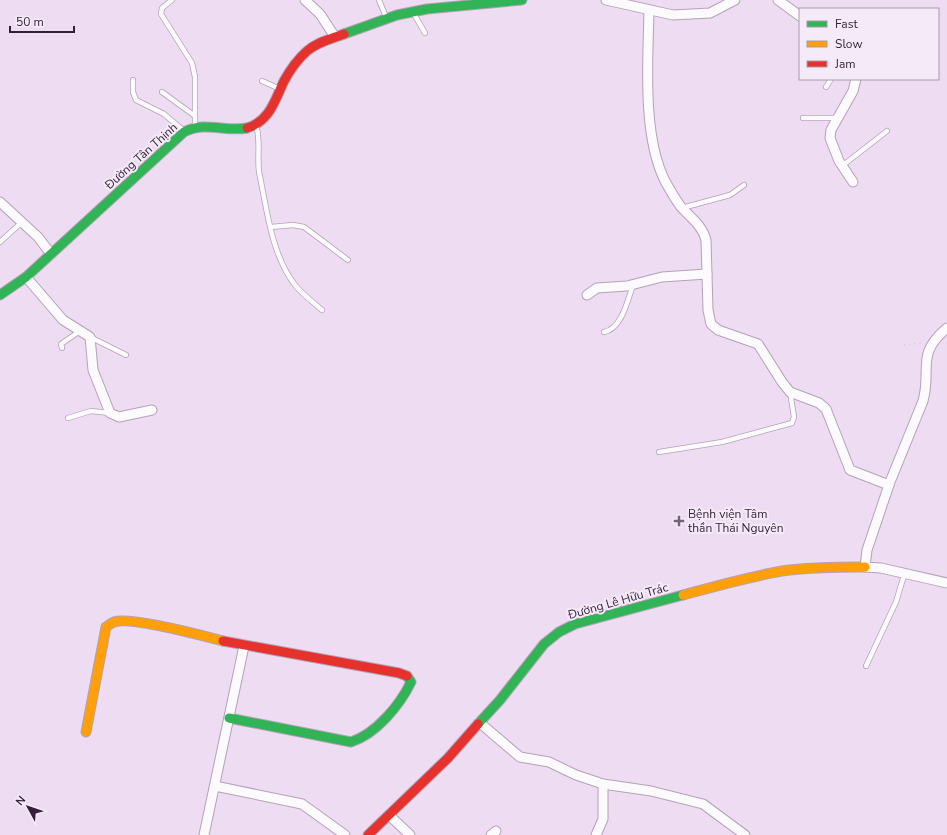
<svg xmlns="http://www.w3.org/2000/svg" width="947" height="835" viewBox="0 0 947 835" font-family="'Nunito Sans',sans-serif">
	<style>
		.lines { fill: none; stroke-linecap: round; stroke-linejoin: round }
		.lane-casing { stroke: #b3a2b7; stroke-width: 6 }
		.street-casing { stroke: #b3a2b7; stroke-width: 11 }
		.fast-casing { stroke: #b3a2b7; stroke-width: 11 }
		.slow-casing { stroke: #b3a2b7; stroke-width: 11 }
		.jam-casing { stroke: #b3a2b7; stroke-width: 11 }
		.path { stroke: #d9d4da; stroke-width: 1.5; stroke-dasharray: 2 3; stroke-linecap: butt }
		.lane { stroke: #fcfafd; stroke-width: 4.5 }
		.street { stroke: #fcfafd; stroke-width: 9 }
		.fast { stroke: #30b455; stroke-width: 9 }
		.slow { stroke: #ff9f0a; stroke-width: 9 }
		.jam { stroke: #e5322d; stroke-width: 9 }
		.poi-dot { fill: #746279; stroke: #f5eaf7; stroke-width: 1.5 }
		.labels { text-anchor: middle; stroke-width: 4; stroke-linejoin: round; paint-order: stroke }
		.street-label { font-size: 12px; fill: #331f38; stroke: #f5eaf7 }
		.poi-label { font-size: 12px; fill: #331f38; stroke: #f5eaf7; text-anchor: start }
	</style>
	<rect width="100%" height="100%" fill="#eeddf2"/>
	<g class="lines">
		<defs>
			<g id="lane">
				<polyline points="172,0 162,8 161,14 192,63 195,77 195,116"/>
				<polyline points="379,0 386,17"/>
				<polyline points="414,14 425,33"/>
				<polyline points="133,80 133,92 136,100 164,114 184,131"/>
				<polyline points="262,81 280,89"/>
				<polyline points="826,87 831,79"/>
				<polyline points="162,92 195,116 195,125"/>
				<polyline points="803,118 838,118"/>
				<path d="M 256,125 C 261,141 257,155 259,172 C 267,209 271,254 295,285 C 302,294 313,302 322,310"/>
				<polyline points="842,166 887,131"/>
				<polyline points="682,208 730,195 744,185"/>
				<polyline points="271,227 293,225 304,227 348,260"/>
				<polyline points="0,242 22,222"/>
				<path d="M 604,332 C 622,329 628,299 633,285"/>
				<polyline points="90,337 126,355"/>
				<polyline points="62,348 61,344 80,331"/>
				<polyline points="68,418 91,411 110,413"/>
				<polyline points="659,452 722,442 792,423 794,417 790,392"/>
				<polyline points="866,666 896,602 905,572"/>
			</g>
			<g id="street">
				<polyline points="305,0 320,14 335,37"/>
				<polyline points="606,0 673,15 710,13 735,0"/>
				<polyline points="778,0 800,16"/>
				<path d="M 649,10 C 648,60 642,135 665,181 C 670,190 675,199 681,207 C 691,218 702,225 706,240 L 708,310 L 711,324 L 718,330 L 758,344 L 782,382 L 790,392 L 819,403 L 826,409 L 850,470 L 889,485"/>
				<polyline points="853,182 839,161 830,138 831,130 853,91 856,79"/>
				<polyline points="0,202 38,237 51,254"/>
				<polyline points="26,277 63,320 90,337 93,370 110,413 119,417 152,410"/>
				<polyline points="587,295 597,288 627,286 662,277 707,274"/>
				<path d="M 947,328 C 915,355 932,368 923,401 L 890,482 L 867,550 L 865,567 L 881,568 L 947,583"/>
				<polyline points="480,723 520,757 549,762 576,775 603,784 651,791 703,804 745,835"/>
				<polyline points="215,786 302,804 345,835"/>
				<polyline points="389,815 410,835"/>
				<polyline points="204,835 244,646"/>
				<polyline points="491,835 496,831"/>
				<polyline points="596,835 603,819 603,784"/>
			</g>
			<g id="fast">
				<polyline points="344,34 397,15 427,9 522,0"/>
				<path d="M 0,295 L 26,277 L 184,132 C 205,121 225,132 247,128"/>
				<path d="M 229,718 L 351,742 C 376,734 400,705 411,682 L 407,676"/>
				<polyline points="478,724 500,700 544,644 559,632 575,624 683,595"/>
			</g>
			<g id="slow">
				<path d="M 683,595 C 716,586 748,577 782,571 C 810,567 837,567 865,567"/>
				<path d="M 86,732 L 106,627 C 108,626 111,623 114,622 C 130,616 204,636 223,641"/>
			</g>
			<g id="jam">
				<path d="M 247,128 C 270,121 275,100 284,81 C 290,70 298,59 307,51 C 317,42 331,39 344,34"/>
				<polyline points="223,641 399,673 407,676"/>
				<polyline points="368,835 448,758 478,724"/>
			</g>
		</defs>
		<use href="#lane" class="lane-casing"/>
		<use href="#street" class="street-casing"/>
		<use href="#fast" class="fast-casing"/>
		<use href="#slow" class="slow-casing"/>
		<use href="#jam" class="jam-casing"/>
		<polyline class="path" points="904,345 922,343"/>
		<use href="#lane" class="lane"/>
		<use href="#street" class="street"/>
		<use href="#fast" class="fast"/>
		<use href="#slow" class="slow"/>
		<use href="#jam" class="jam"/>
	</g>
	<path class="poi-dot" d="M677 515h4v4h4v4h-4v4h-4v-4h-4v-4h4z"/>
	<g class="labels">
		<g class="street-label">
			<text transform="translate(141 156) rotate(-42)" y="4">Đường Tân Thịnh</text>
			<text transform="translate(618 601) rotate(-16)" y="4">Đường Lê Hữu Trác</text>
		</g>
		<g class="poi-label">
			<text x="688" y="518">Bệnh viện Tâm<tspan x="688" dy="14">thần Thái Nguyên</tspan></text>
		</g>
	</g>
	<rect x="799" y="8" width="140" height="72" fill="#f5eaf7" stroke="#a799ab"/>
	<rect x="807" y="21" width="20" height="6" fill="#30b455" stroke="#a799ab"/>
	<text x="835" y="28" font-size="12" fill="#331f38">Fast</text>
	<rect x="807" y="41" width="20" height="6" fill="#ff9f0a" stroke="#a799ab"/>
	<text x="835" y="48" font-size="12" fill="#331f38">Slow</text>
	<rect x="807" y="61" width="20" height="6" fill="#e5322d" stroke="#a799ab"/>
	<text x="835" y="68" font-size="12" fill="#331f38">Jam</text>
	<g transform="translate(28 807) rotate(310)" stroke="#f5eaf7" stroke-width="3" paint-order="stroke">
	<path d="M0-3L7 15L0 10L-7 15Z" fill="#331f38"/>
	<text y="-6" font-size="11" font-weight="bold" text-anchor="middle" fill="#331f38">N</text>
	</g>
	<path d="M10 26v6h64v-6" fill="none" stroke="#331f38" stroke-width="2"/>
	<text x="16" y="26" font-size="12" fill="#331f38" stroke="#f5eaf7" stroke-width="3" paint-order="stroke">50 m</text>
</svg>
